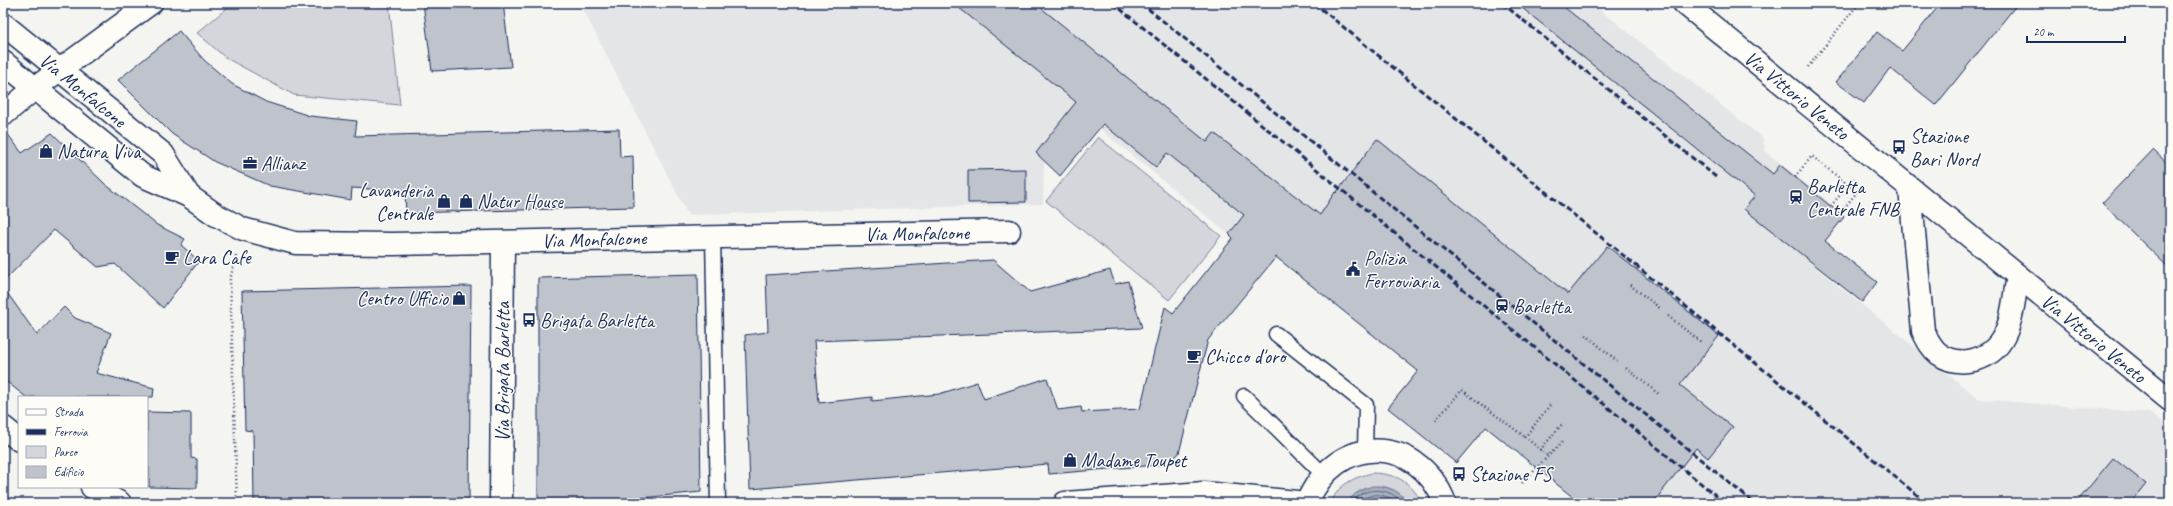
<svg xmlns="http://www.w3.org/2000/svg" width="2173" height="506" viewBox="0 0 2173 506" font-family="Caveat,sans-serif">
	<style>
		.built { fill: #e4e5e6 }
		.green { fill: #d4d6db; stroke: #78829c }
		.water { fill: #aab0bf; stroke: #717c98 }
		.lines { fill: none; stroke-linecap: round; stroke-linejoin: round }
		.shore { stroke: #546385; stroke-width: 1 }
		.building { fill: #bfc3cc; stroke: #1b2f5e }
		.service-casing { stroke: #1b2f5e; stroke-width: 17 }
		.minor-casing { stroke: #1b2f5e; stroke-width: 25 }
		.tertiary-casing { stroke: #1b2f5e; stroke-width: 25 }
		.path { stroke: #1b2f5e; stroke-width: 2.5; stroke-dasharray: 1 3; stroke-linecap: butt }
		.service { stroke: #fdfcf7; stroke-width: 14 }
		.minor { stroke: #fdfcf7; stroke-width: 22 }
		.tertiary { stroke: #fdfcf7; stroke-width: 22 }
		.rail { stroke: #1b2f5e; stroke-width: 3; stroke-dasharray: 6 3; stroke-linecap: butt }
		.labels { text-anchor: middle; stroke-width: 3; stroke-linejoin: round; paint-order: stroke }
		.street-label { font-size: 20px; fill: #1b2f5e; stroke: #fdfcf7 }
		.poi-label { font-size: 20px; fill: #1b2f5e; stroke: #fdfcf7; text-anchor: start }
	</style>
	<rect width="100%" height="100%" fill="#f4f4f1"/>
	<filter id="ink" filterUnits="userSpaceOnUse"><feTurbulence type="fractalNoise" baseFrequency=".025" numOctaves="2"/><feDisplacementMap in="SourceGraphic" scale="8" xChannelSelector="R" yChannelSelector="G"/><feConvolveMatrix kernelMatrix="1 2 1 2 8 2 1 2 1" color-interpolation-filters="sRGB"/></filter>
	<g filter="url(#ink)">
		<polygon class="built" points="580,3 1591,3 1763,138 1765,151 1846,216 1809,262 1979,399 2151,413 2170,428 2170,503 1580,503 1486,427 1456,463 1388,408 1417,371 1282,262 1274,259 1240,231 1233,238 1100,129 1067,135 1044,164 1043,204 688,215"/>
		<g class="green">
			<polygon points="233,3 389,3 400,105 294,95 226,58 197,33"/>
			<polygon points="1098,137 1221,236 1169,300 1046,201"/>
			<path d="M 1372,473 C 1397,474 1410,481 1422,503 L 1408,503 C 1393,480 1362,481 1347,503 L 1331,503 C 1338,484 1355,477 1372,473 Z"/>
		</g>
		<path class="water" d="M 1372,486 C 1387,486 1399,490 1408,503 L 1347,503 L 1355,494 Z"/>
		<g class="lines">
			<g class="shore">
				<path d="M 1352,503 C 1364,485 1390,487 1403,503"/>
				<path d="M 1358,503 C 1369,492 1385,492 1396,503"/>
			</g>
		</g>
		<g class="building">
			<polygon points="423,3 503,3 511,67 432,71"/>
			<polygon points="953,3 1035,3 1207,142 1214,133 1320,215 1335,192 1336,193 1377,139 1568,294 1607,246 1719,336 1680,385 1733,427 1708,458 1696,448 1653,503 1580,503 1486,427 1456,463 1388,408 1418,371 1276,257 1208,340 1179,453 1169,464 1049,474 1048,464 750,489 745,335 768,332 766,275 993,260 1030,292 1110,270 1115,284 1128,281 1142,328 814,341 819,403 872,397 872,401 939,394 977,382 984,399 1047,378 1058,410 1081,407 1082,412 1140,409 1165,307 1173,313 1233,238 1229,234 1244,215 1167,153 1156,167 1103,124 1060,176 1036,153 1076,102"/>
			<polygon points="1516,3 1559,3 1773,174 1780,165 1844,217 1825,241 1877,282 1862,302 1744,209 1755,196"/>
			<polygon points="1941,3 2018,3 1936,105 1890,68 1864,103 1836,82 1877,32 1902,51"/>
			<polygon points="179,31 204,60 232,84 266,102 310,116 357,121 355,136 619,129 620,157 633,156 634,207 406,213 405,191 352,188 351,200 270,186 215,162 172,134 118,80"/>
			<polygon points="3,128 22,153 52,133 105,184 157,225 185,239 181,245 199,261 163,308 115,264 98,267 54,230 3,282"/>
			<polygon points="2153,150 2170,166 2170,269 2102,203"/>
			<polygon points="1026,169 1026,202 968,203 968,170"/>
			<polygon points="698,274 701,492 621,500 621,503 538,503 538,278"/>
			<polygon points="471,286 469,503 254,503 253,431 245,430 242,291"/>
			<polygon points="3,287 37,335 64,307 75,318 111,333 96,373 154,388 153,397 26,397 3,379"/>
			<polygon points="147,412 191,413 191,458 197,459 197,488 149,487 149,467 147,466"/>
			<polygon points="2113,458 2146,484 2131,503 2076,503"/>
		</g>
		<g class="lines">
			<defs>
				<g id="service">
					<polyline points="713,236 718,503"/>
					<polyline points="1276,334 1366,405 1365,451"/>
					<polyline points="1244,396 1323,474"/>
				</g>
				<g id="minor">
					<polyline points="3,24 163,154 189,196"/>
					<polyline points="3,62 143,176 189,196 216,215 243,229 295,243 393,244 1009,231"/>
					<polyline points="3,115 35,88 151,3"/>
					<path d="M 1910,188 L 1923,331 C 1927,339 1931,348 1939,354 C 1959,368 1988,361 2001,341 C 2013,323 2014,296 2018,276"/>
					<polyline points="3,427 19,440"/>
					<polyline points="92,487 120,503"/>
					<polyline points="501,503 503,242"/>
					<polyline points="1065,503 1204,493 1307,503"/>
					<path d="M 1307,503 C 1335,433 1418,433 1445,503"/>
				</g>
				<polyline id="tertiary" points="1684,3 2170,400"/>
			</defs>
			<use href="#service" class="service-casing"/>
			<use href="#minor" class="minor-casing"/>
			<use href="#tertiary" class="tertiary-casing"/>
			<g class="path">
				<polyline points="1808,67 1859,3"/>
				<polyline points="1795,177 1812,156 1857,192 1840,213"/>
				<polyline points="1831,206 1854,178"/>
				<polyline points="236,256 230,280 237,503"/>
				<polyline points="1630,285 1661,309"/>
				<polyline points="1668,316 1701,342"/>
				<polyline points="1586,335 1617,361"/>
				<polyline points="1626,368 1660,395"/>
				<polyline points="1436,420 1462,390 1525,437"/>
				<polyline points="1540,450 1563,423"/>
				<polyline points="1547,455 1525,437 1550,405"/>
				<polyline points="1522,483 1562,442"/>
			</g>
			<use href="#service" class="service"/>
			<use href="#minor" class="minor"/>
			<use href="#tertiary" class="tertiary"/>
			<g class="rail">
				<polyline points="1113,3 1725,503"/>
				<polyline points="1141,3 1754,503"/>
				<polyline points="1314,3 1927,503"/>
				<polyline points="1502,3 1716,177"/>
			</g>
		</g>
	</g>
	<defs>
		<symbol id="bus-bare" viewBox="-9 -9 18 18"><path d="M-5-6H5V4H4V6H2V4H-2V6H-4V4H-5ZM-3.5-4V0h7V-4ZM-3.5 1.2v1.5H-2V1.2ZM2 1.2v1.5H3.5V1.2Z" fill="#1b2f5e" stroke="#fdfcf7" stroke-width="2.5" paint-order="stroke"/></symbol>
		<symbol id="shop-bare" viewBox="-9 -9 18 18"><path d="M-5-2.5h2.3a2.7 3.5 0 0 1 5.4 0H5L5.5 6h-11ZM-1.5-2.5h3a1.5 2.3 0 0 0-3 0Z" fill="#1b2f5e" stroke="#fdfcf7" stroke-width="2.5" paint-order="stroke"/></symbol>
		<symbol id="office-bare" viewBox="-9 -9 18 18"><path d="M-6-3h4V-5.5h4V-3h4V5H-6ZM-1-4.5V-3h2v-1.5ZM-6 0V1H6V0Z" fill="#1b2f5e" stroke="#fdfcf7" stroke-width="2.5" paint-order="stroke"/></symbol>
		<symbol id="station-bare" viewBox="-9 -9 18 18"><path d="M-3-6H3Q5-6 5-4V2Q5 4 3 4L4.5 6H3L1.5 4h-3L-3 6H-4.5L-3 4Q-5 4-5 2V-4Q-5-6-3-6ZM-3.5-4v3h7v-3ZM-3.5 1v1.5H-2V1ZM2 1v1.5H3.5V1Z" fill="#1b2f5e" stroke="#fdfcf7" stroke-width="2.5" paint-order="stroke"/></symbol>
		<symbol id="cafe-bare" viewBox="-9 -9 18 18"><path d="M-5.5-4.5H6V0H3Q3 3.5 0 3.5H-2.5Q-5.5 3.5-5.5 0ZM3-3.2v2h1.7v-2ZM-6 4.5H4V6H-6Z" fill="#1b2f5e" stroke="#fdfcf7" stroke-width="2.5" paint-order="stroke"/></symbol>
		<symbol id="civic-bare" viewBox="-9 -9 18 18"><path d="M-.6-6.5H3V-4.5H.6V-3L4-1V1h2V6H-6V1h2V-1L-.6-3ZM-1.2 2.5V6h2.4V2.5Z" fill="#1b2f5e" stroke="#fdfcf7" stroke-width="2.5" paint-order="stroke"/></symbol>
	</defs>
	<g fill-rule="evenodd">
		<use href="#bus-bare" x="1889" y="137" width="20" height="20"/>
		<use href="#shop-bare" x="36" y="141" width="20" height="20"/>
		<use href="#office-bare" x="240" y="153" width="20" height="20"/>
		<use href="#station-bare" x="1786" y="187" width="20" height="20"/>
		<use href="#shop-bare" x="434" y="191" width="20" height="20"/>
		<use href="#shop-bare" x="456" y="191" width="20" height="20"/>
		<use href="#cafe-bare" x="162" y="247" width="20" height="20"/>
		<use href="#civic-bare" x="1343" y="259" width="20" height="20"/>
		<use href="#shop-bare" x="449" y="288" width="20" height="20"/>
		<use href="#station-bare" x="1492" y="296" width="20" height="20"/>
		<use href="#bus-bare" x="519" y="310" width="20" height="20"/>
		<use href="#cafe-bare" x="1184" y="346" width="20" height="20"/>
		<use href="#shop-bare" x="1060" y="450" width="20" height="20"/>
		<use href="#bus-bare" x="1449" y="464" width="20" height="20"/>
	</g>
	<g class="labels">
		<g class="street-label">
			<text transform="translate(83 90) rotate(39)" y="7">Via Monfalcone</text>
			<text transform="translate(1797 95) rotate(39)" y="7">Via Vittorio Veneto</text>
			<text transform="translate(917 233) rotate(-1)" y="7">Via Monfalcone</text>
			<text transform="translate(594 239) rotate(-2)" y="7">Via Monfalcone</text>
			<text transform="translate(2094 338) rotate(39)" y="7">Via Vittorio Veneto</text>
			<text transform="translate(502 372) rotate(-90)" y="7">Via Brigata Barletta</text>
		</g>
		<g class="poi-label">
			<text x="1910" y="143">Stazione<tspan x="1910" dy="23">Bari Nord</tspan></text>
			<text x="57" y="158">Natura Viva</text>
			<text x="261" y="170">Allianz</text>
			<text x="1807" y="193">Barletta<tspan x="1807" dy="23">Centrale FNB</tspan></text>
			<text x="433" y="197" text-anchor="end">Lavanderia<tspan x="433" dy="23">Centrale</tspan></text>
			<text x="477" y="208">Natur House</text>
			<text x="183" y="264">Lara Cafe</text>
			<text x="1364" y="265">Polizia<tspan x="1364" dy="23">Ferroviaria</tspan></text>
			<text x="448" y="305" text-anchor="end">Centro Ufficio</text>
			<text x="1513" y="313">Barletta</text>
			<text x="540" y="327">Brigata Barletta</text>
			<text x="1205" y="363">Chicco d'oro</text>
			<text x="1081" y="467">Madame Toupet</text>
			<text x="1470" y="481">Stazione FS</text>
		</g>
	</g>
	<rect width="2173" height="506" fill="none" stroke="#fdfcf7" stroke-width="16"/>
	<rect x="8" y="8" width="2157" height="490" fill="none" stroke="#1b2f5e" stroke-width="1.5" filter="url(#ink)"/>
	<rect x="18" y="396" width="130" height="92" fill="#fdfcf7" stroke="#a3aaba"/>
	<rect x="26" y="409" width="20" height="6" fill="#fdfcf7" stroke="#a3aaba"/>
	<text x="54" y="416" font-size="12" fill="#1b2f5e">Strada</text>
	<rect x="26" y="429" width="20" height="6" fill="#1b2f5e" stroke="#a3aaba"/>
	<text x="54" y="436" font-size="12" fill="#1b2f5e">Ferrovia</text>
	<rect x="26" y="446" width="20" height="12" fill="#d4d6db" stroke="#a3aaba"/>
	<text x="54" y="456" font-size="12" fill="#1b2f5e">Parco</text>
	<rect x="26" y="466" width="20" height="12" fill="#bfc3cc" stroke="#a3aaba"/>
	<text x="54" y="476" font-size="12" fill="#1b2f5e">Edificio</text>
	<path d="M2027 36v6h98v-6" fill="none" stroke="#1b2f5e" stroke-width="2"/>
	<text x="2033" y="36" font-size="12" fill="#1b2f5e" stroke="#fdfcf7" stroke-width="3" paint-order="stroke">20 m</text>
</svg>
